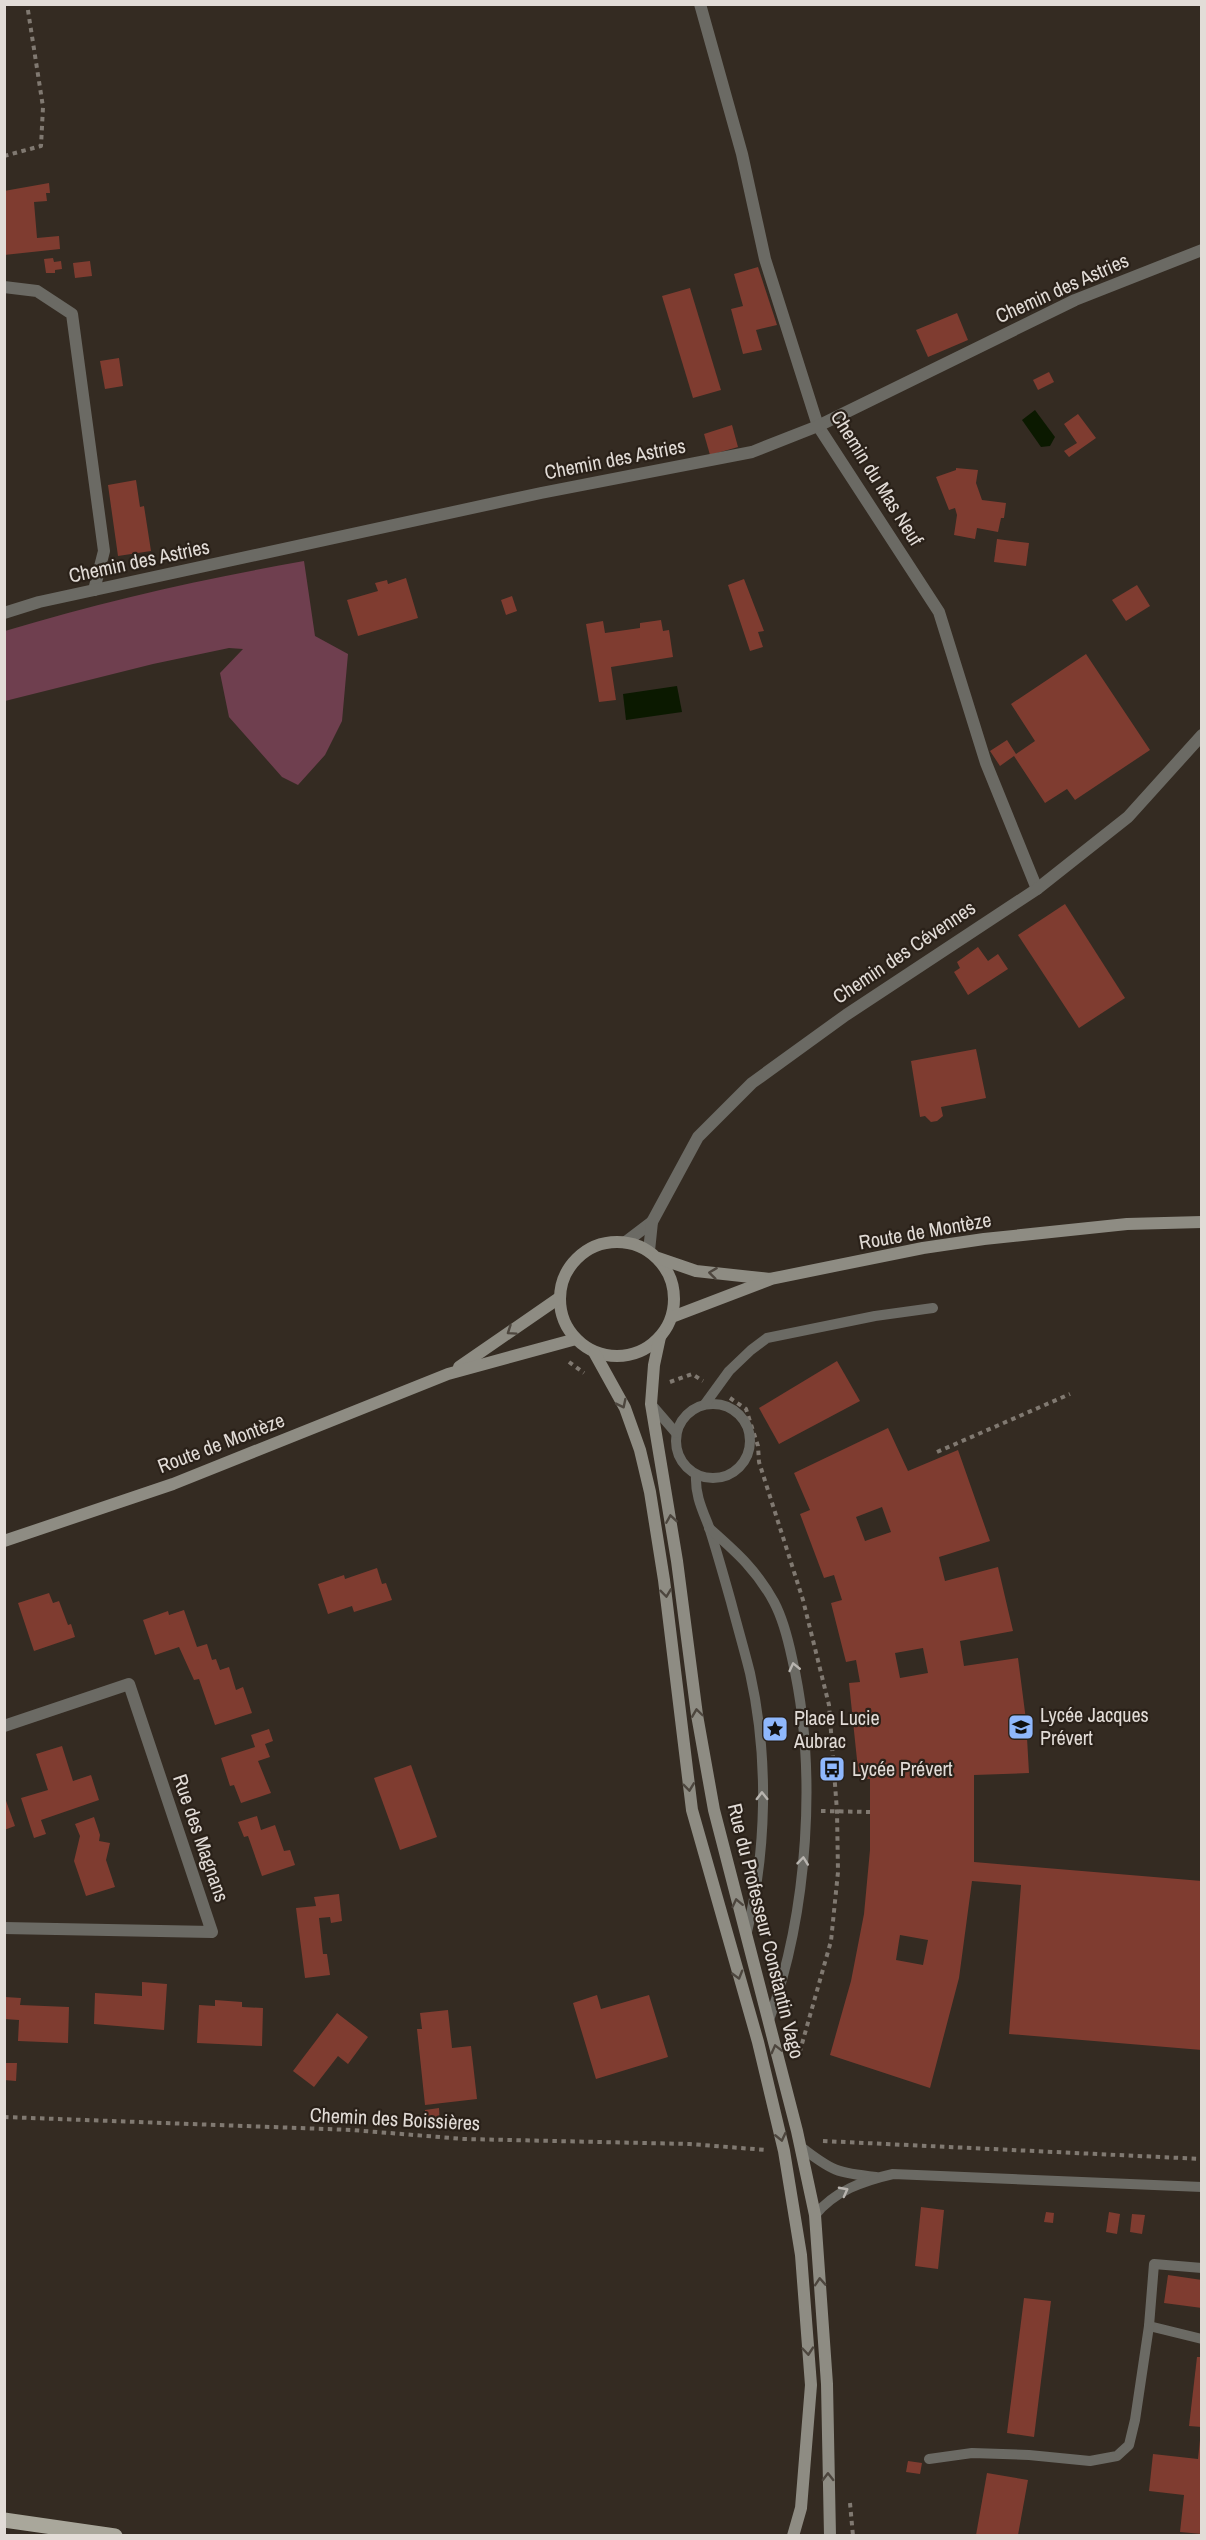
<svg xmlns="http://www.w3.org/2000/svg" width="1206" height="2540" viewBox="0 0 1206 2540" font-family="'Archivo Narrow',sans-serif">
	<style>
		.green { fill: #6f3f4f }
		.water { fill: #0b1900 }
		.building { fill: #7f3c30; fill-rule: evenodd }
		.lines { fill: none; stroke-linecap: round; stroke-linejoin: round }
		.path { stroke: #807971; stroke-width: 4; stroke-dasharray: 4.5 4.5; stroke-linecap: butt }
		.lane { stroke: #6b6a64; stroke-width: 10 }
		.street { stroke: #6b6a64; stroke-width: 12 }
		.secondary { stroke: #8e8c83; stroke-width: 12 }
		.primary { stroke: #a9a79b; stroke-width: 15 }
		.oneway { stroke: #4d463e }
		.oneway2 { stroke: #b8b4af }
		.labels { text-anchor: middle; stroke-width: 4.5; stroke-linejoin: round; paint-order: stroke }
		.street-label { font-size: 20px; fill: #e2dcd7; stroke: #2a2119 }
		.poi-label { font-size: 20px; fill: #e2dcd7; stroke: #2a2119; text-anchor: start }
	</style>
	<rect width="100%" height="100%" fill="#342b22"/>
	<path class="green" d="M 304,561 L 315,636 L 348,654 L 342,721 L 325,755 L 298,785 L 282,777 L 229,717 L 220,673 L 243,649 L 229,648 L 153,664 L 5,701 L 5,631 C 103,601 203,579 304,561 Z"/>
	<g class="water">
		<polygon points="1035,410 1055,437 1050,446 1041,447 1022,420"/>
		<polygon points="677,686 682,712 626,720 623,694"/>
	</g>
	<g class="building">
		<polygon points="49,183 50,193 46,193 47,201 34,202 37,238 59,236 60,249 4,255 4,191"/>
		<polygon points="53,258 54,262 61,261 62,269 55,270 55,273 46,273 44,259"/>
		<polygon points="90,261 92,276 75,278 73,263"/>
		<polygon points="758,267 777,325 756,330 762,350 743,354 731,309 743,306 734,274"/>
		<polygon points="690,288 721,390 693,398 662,296"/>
		<polygon points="957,313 968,340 928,357 916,330"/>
		<polygon points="119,358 123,386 105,389 100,361"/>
		<polygon points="1049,372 1054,382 1038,390 1033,380"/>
		<polygon points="1078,414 1096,438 1069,457 1064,451 1077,443 1064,424"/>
		<polygon points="732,425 738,447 710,455 704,434"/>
		<polygon points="956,468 978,470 976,483 982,500 1006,503 1004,518 1001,518 998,532 977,528 975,539 954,535 957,515 955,508 949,510 936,477 956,470"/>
		<polygon points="136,480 140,507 144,506 151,551 118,556 108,485"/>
		<polygon points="997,539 1029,543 1026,566 994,562"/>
		<polygon points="406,578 418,618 358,636 347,600 378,591 375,583 387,580 388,584"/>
		<polygon points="744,579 764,631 758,632 763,647 750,651 728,585"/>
		<polygon points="1137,585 1150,606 1126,621 1112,600"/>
		<polygon points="512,596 517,611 506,615 501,600"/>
		<polygon points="661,620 663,631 669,630 673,657 611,667 616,700 599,702 586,624 603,621 605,633 640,628 640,623"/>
		<polygon points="1086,654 1150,750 1075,800 1067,789 1045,803 1014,756 1000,766 990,751 1007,740 1016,754 1035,741 1011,704"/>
		<polygon points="1065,904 1125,998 1079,1028 1018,935"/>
		<polygon points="978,947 988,961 998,954 1008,969 968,995 954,972 960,968 957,962"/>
		<polygon points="976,1049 986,1098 941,1107 943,1116 937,1121 931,1122 925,1116 920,1117 911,1061"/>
		<polygon points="837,1361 860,1401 779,1444 759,1408"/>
		<path d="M 888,1428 L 908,1471 L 958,1450 L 990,1541 L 939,1557 L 945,1581 L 998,1567 L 1013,1631 L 960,1641 L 964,1666 L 1018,1658 L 1026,1720 L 1029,1773 L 974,1775 L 974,1862 L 1202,1881 L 1202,2050 L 1009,2034 L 1021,1885 L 972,1881 L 959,1978 L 930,2088 L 830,2055 L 851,1981 L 864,1914 L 870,1850 L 870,1779 L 859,1779 L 849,1683 L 860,1682 L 856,1660 L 846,1662 L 831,1603 L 842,1600 L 834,1575 L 824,1578 L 800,1514 L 810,1510 L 794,1473 ZM 882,1507 L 891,1532 L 865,1541 L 856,1517 ZM 923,1648 L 928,1673 L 900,1678 L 895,1653 ZM 900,1935 L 928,1940 L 923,1965 L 896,1960 Z"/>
		<polygon points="377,1568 382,1584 386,1583 392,1600 354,1612 352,1606 328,1614 318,1584 344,1575 345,1579"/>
		<polygon points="49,1593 53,1603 59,1601 68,1625 71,1624 75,1637 34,1651 18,1603"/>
		<polygon points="184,1610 197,1647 207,1644 212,1660 216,1659 220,1670 229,1667 236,1690 243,1687 252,1713 215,1725 199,1679 194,1680 179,1647 155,1655 143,1620 168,1611 169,1615"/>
		<polygon points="269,1729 273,1741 265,1744 270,1757 258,1761 271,1793 241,1803 234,1785 230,1786 221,1758 255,1747 251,1735"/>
		<polygon points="62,1746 73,1781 91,1775 99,1800 41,1820 46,1834 34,1838 21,1798 48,1790 36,1754"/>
		<polygon points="411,1765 437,1837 400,1850 374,1778"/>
		<polygon points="5,1798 15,1826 4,1830 4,1799"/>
		<polygon points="257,1816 261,1830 275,1825 284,1851 290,1850 295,1865 262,1876 248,1836 244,1837 238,1822"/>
		<polygon points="94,1817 100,1835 99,1841 110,1843 106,1860 115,1887 86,1896 74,1861 80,1836 75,1824"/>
		<polygon points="339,1894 342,1921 331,1923 330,1917 319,1918 323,1954 327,1954 330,1975 305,1978 296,1908 316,1906 314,1897"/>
		<polygon points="142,1982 167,1984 164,2030 94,2024 95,1993 142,1996"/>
		<polygon points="597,1995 601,2009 649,1995 668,2057 596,2079 573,2003"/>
		<polygon points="5,1997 21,1998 20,2005 69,2007 68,2043 18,2041 19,2020 4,2019"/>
		<polygon points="215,2000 242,2002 242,2007 263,2008 262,2046 197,2043 199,2005 215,2006"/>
		<polygon points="448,2010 452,2048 471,2046 477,2099 425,2105 417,2029 422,2029 420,2013"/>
		<polygon points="337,2013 368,2037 348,2064 338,2056 314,2087 293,2071"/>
		<polygon points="4,2063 17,2063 16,2081 4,2080"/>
		<polygon points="439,2108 440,2126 427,2127 425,2110"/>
		<polygon points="921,2207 944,2210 938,2269 915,2266"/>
		<polygon points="1046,2212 1054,2213 1053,2223 1044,2222"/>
		<polygon points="1109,2212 1120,2214 1117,2234 1106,2232"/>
		<polygon points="1132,2214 1145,2215 1142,2234 1130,2232"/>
		<polygon points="1168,2275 1202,2280 1202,2308 1164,2303"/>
		<polygon points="1024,2298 1051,2301 1034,2437 1007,2433"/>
		<polygon points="1197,2357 1202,2357 1202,2427 1189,2426"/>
		<polygon points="1200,2440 1202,2440 1202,2534 1180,2532 1184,2495 1149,2491 1153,2454 1198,2459"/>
		<polygon points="908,2461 922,2463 920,2474 906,2472"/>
		<polygon points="987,2473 1028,2480 1018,2535 976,2535"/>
	</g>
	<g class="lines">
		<g class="path">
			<polyline points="4,156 41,146 43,107 27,4"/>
			<polyline points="569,1362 584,1373"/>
			<polyline points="670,1382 692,1374 703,1381"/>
			<polyline points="730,1398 746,1409 758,1446 759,1462 803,1600 829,1705 837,1811 838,1872 831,1941 798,2058"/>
			<polyline points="937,1452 1070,1394"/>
			<polyline points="731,1810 748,1810"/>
			<polyline points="821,1811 870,1812"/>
			<polyline points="4,2117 352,2130 464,2139 690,2144 766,2150"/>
			<polyline points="823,2141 1202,2159"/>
			<polyline points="850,2503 853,2536"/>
		</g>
		<g class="lane">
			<circle cx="713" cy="1441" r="37"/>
			<polyline points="651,1404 676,1433"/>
			<polyline points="705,1404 729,1371 751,1350 767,1338 875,1316 933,1308"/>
			<path d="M 696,1475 C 695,1495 702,1509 709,1527 C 717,1552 724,1577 731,1602 C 737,1625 744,1649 750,1673 C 769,1758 767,1852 746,1936"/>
			<path d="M 709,1528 C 736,1552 756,1569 774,1602 C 783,1619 788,1639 792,1658 C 818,1770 808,1913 769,2020"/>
			<path d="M 801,2147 C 832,2171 837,2173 876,2177"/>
			<path d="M 815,2215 C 835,2191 862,2181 893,2174 L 1202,2187"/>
			<polyline points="1149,2326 1202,2339"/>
			<polyline points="929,2459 972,2453 1029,2455 1090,2461 1117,2456 1129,2445 1135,2420 1149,2326 1154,2264 1202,2268"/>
		</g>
		<g class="street">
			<polyline points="700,4 742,154 765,259 818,426 939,612 986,763 1037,889"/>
			<polyline points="4,287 37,291 72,314 104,551 94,590"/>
			<polyline points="4,613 39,602 541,493 752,452 818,426 1075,300 1202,250"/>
			<polyline points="627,1241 652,1222"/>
			<polyline points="649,1251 652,1222 698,1137 752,1083 846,1015 1037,889 1128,817 1202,735"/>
			<polyline points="4,1726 129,1684 212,1932 4,1928"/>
		</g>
		<g class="secondary">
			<circle cx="617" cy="1299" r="57"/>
			<polyline points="658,1258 696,1271 770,1279 923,1248 984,1239 1127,1224 1202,1222"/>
			<polyline points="672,1317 769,1280"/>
			<polyline points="660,1337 654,1365 651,1404 677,1561 697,1715 714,1810 797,2131 815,2215 827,2384 830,2536"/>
			<polyline points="594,1352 625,1408 640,1450 650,1492 664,1580 692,1810 758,2042 784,2151 801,2255 811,2385 801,2508 793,2536"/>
			<polyline points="459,1367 559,1298"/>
			<polyline points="4,1541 173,1484 448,1374 576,1339"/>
		</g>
		<polyline class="primary" points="4,2520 115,2536"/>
	</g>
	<defs><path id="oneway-chevron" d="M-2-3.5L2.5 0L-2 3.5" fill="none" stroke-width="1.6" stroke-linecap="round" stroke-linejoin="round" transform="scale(1.5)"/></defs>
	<g class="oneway">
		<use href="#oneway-chevron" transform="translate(713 1273) rotate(-173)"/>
		<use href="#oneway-chevron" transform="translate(511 1331) rotate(146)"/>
		<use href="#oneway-chevron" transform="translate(622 1404) rotate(64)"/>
		<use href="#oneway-chevron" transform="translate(671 1519) rotate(-99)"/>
		<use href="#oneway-chevron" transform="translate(666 1593) rotate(83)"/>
		<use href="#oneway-chevron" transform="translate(697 1713) rotate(-98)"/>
		<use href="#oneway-chevron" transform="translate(689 1787) rotate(83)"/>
		<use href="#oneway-chevron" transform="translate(737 1903) rotate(-102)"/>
		<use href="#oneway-chevron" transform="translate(738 1975) rotate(74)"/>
		<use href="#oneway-chevron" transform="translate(776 2049) rotate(-104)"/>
		<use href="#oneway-chevron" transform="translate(781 2137) rotate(77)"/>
		<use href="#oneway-chevron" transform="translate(820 2282) rotate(-94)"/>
		<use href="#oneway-chevron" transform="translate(808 2351) rotate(85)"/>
		<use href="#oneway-chevron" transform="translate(828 2477) rotate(-91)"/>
	</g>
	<g class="oneway2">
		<use href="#oneway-chevron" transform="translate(794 1667) rotate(-103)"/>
		<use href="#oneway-chevron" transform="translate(762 1796) rotate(-91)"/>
		<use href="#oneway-chevron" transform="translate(803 1861) rotate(-84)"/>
		<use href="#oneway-chevron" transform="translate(844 2191) rotate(-28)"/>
	</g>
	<defs>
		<symbol id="school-square" viewBox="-11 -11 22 22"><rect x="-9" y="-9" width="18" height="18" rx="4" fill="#8fb8fd" stroke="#2a2119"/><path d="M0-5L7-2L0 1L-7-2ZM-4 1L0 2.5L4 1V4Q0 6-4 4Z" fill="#111"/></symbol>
		<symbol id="sight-square" viewBox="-11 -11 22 22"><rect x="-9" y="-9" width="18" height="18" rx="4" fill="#8fb8fd" stroke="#2a2119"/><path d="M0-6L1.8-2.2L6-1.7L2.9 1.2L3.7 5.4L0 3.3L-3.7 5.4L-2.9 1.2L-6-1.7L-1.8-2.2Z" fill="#111"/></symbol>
		<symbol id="bus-square" viewBox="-11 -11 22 22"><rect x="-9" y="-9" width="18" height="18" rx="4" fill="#8fb8fd" stroke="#2a2119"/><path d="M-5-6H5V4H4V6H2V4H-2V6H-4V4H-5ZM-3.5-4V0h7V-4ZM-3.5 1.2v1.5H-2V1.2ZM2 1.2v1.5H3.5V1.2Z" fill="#111"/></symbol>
	</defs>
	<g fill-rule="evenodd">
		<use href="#school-square" x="1006" y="1712" width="30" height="30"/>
		<use href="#sight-square" x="760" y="1714" width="30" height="30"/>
		<use href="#bus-square" x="817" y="1754" width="30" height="30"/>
	</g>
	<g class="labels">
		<g class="street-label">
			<text transform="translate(1062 288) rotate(-24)" y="7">Chemin des Astries</text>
			<text transform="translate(615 459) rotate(-11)" y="7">Chemin des Astries</text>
			<text transform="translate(877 478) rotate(58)" y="7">Chemin du Mas Neuf</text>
			<text transform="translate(139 561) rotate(-12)" y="7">Chemin des Astries</text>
			<text transform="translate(904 952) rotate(-34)" y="7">Chemin des Cévennes</text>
			<text transform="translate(925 1231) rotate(-10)" y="7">Route de Montèze</text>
			<text transform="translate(221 1443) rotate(-21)" y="7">Route de Montèze</text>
			<text transform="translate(201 1838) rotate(71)" y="7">Rue des Magnans</text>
			<text transform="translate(766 1931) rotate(76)" y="7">Rue du Professeur Constantin Vago</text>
			<text transform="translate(395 2119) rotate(3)" y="7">Chemin des Boissières</text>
		</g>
		<g class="poi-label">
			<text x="1040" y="1722">Lycée Jacques<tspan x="1040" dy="23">Prévert</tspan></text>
			<text x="794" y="1725">Place Lucie<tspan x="794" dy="23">Aubrac</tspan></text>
			<text x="852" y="1776">Lycée Prévert</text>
		</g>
	</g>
	<rect width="1206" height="2540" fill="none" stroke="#e2dcd7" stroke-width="12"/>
</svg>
